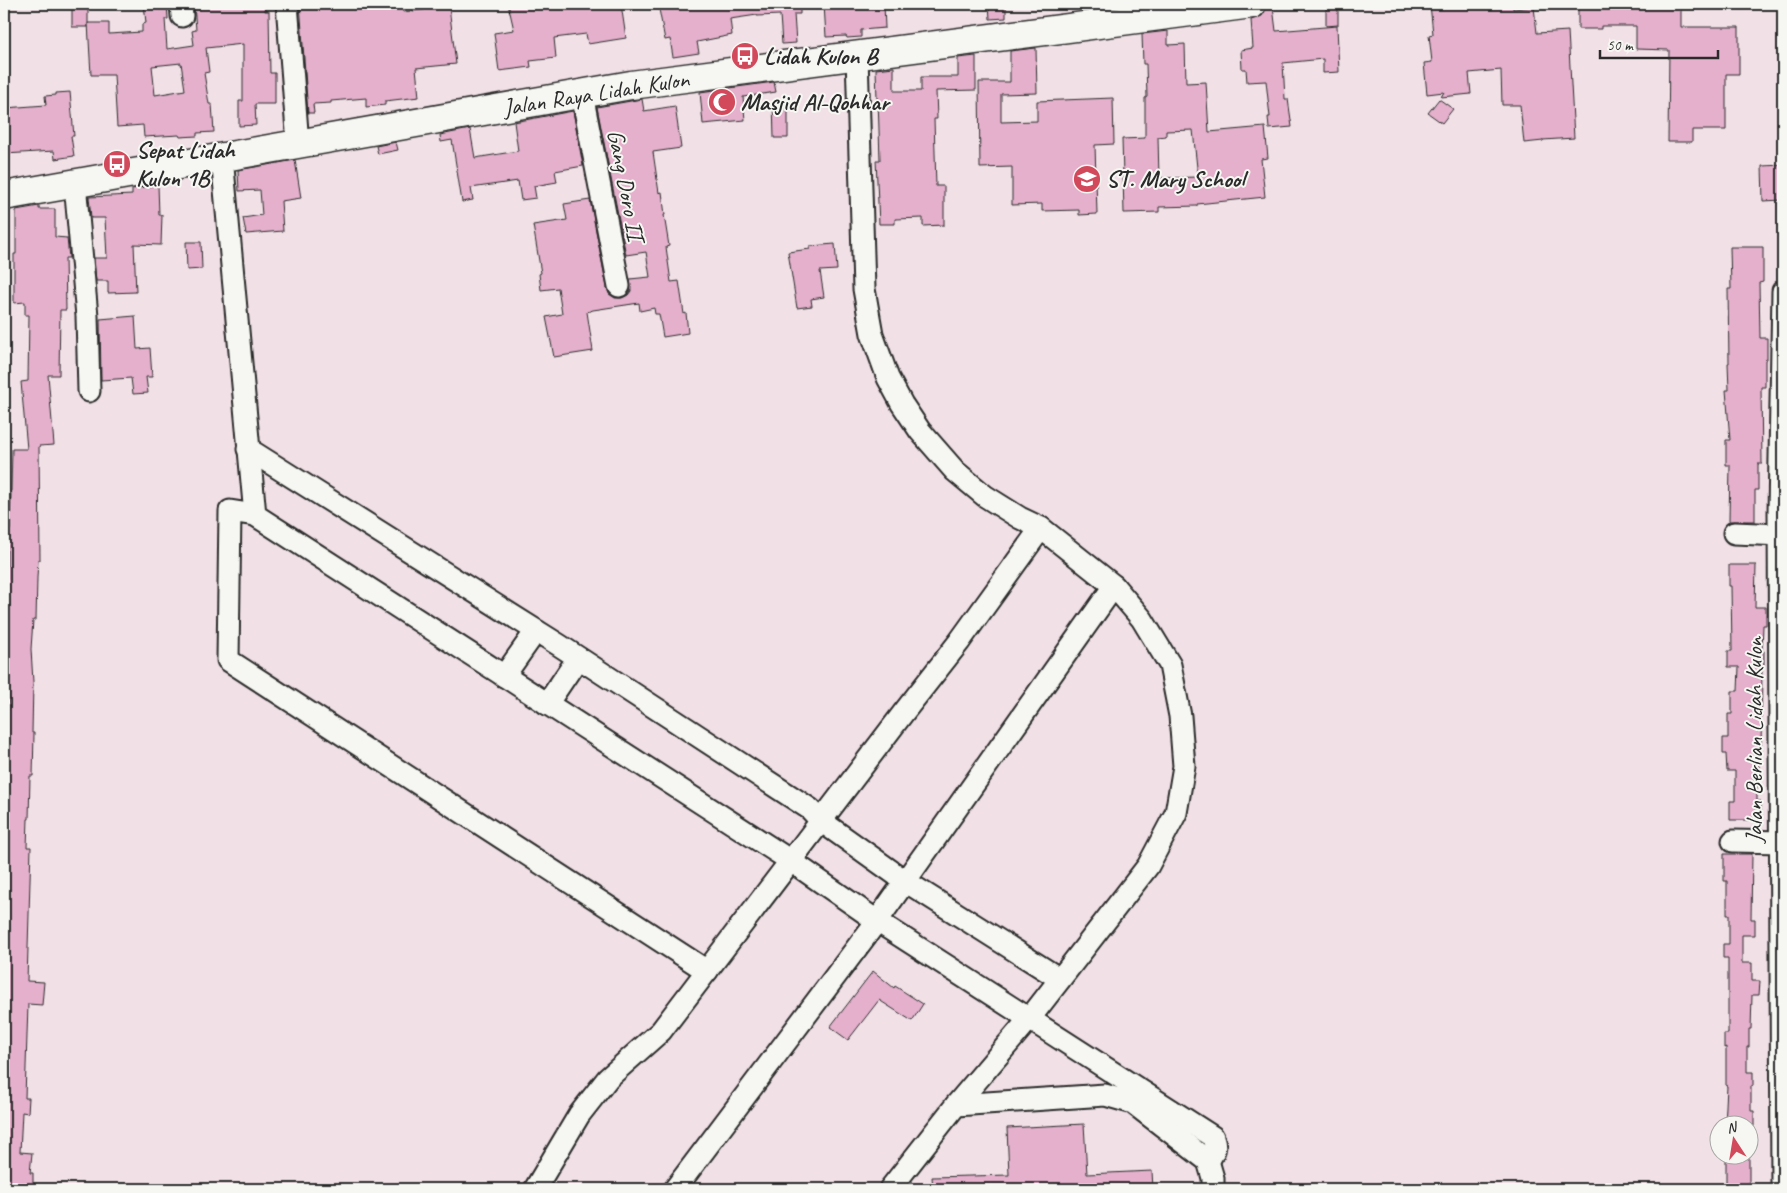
<svg xmlns="http://www.w3.org/2000/svg" width="1787" height="1193" viewBox="0 0 1787 1193" font-family="Caveat,sans-serif">
	<style>
		.building { fill: #e4b0cc; stroke: #2b2b2b; fill-rule: evenodd }
		.lines { fill: none; stroke-linecap: round; stroke-linejoin: round }
		.minor-casing { stroke: #2b2b2b; stroke-width: 25 }
		.major-casing { stroke: #2b2b2b; stroke-width: 31 }
		.minor { stroke: #f6f6f2; stroke-width: 21 }
		.major { stroke: #f6f6f2; stroke-width: 28 }
		.labels { text-anchor: middle; stroke-width: 4; stroke-linejoin: round; paint-order: stroke }
		.poi-label { font-size: 24px; font-weight: bold; fill: #2b2b2b; stroke: #f6f6f2; text-anchor: start }
		.street-label { font-size: 24px; fill: #2b2b2b; stroke: #f6f6f2 }
	</style>
	<rect width="100%" height="100%" fill="#f1e1e7"/>
	<filter id="ink" filterUnits="userSpaceOnUse"><feTurbulence type="fractalNoise" baseFrequency=".02" numOctaves="2"/><feDisplacementMap in="SourceGraphic" scale="10" xChannelSelector="R" yChannelSelector="G"/><feConvolveMatrix kernelMatrix="1 2 1 2 8 2 1 2 1" color-interpolation-filters="sRGB"/></filter>
	<g filter="url(#ink)">
		<g class="building">
			<rect x="72" y="4" width="16" height="23"/>
			<path d="M 144,4 L 167,4 L 168,19 L 165,19 L 167,49 L 194,45 L 192,31 L 196,30 L 194,4 L 265,4 L 265,11 L 269,11 L 270,73 L 275,73 L 275,104 L 255,104 L 256,125 L 239,126 L 239,101 L 243,101 L 243,44 L 206,48 L 209,72 L 204,73 L 209,104 L 212,104 L 214,132 L 197,133 L 197,136 L 180,137 L 179,135 L 144,137 L 143,125 L 117,127 L 114,75 L 91,75 L 88,23 L 109,23 L 109,34 L 142,32 L 142,24 L 146,23 ZM 181,63 L 185,90 L 155,95 L 152,66 Z"/>
			<polygon points="300,4 402,4 403,12 449,7 456,64 416,68 419,97 385,101 385,105 366,107 366,98 331,101 331,103 313,104 314,113 308,113"/>
			<polygon points="508,4 621,4 626,38 588,44 586,34 554,38 556,58 530,61 531,67 499,71 494,33 514,30"/>
			<polygon points="658,4 800,4 800,14 794,14 796,43 782,44 780,15 757,16 757,15 730,19 732,35 697,42 699,53 673,57 670,39 665,40"/>
			<polygon points="824,4 859,4 859,5 884,4 885,28 861,30 861,37 847,38 846,36 826,37"/>
			<polygon points="989,4 1006,4 1006,18 990,19"/>
			<polygon points="1326,4 1338,4 1338,25 1326,26"/>
			<polygon points="1430,4 1513,4 1513,9 1534,7 1537,33 1568,31 1574,138 1543,140 1543,141 1524,143 1520,105 1502,105 1501,70 1469,73 1471,94 1441,97 1444,92 1427,94 1424,63 1432,62 1429,35 1433,34"/>
			<polygon points="1578,4 1681,4 1681,27 1739,27 1739,74 1726,74 1726,130 1692,130 1692,142 1668,142 1669,50 1636,49 1636,26 1601,26 1601,29 1578,29"/>
			<polygon points="1267,7 1273,7 1276,31 1337,26 1339,72 1323,73 1323,59 1283,63 1285,99 1288,99 1292,127 1269,129 1268,117 1270,117 1266,81 1247,82 1246,69 1242,69 1241,50 1253,48 1251,20 1262,16"/>
			<path d="M 1168,31 L 1168,45 L 1185,44 L 1186,83 L 1206,82 L 1209,132 L 1265,127 L 1268,158 L 1261,159 L 1265,197 L 1197,204 L 1197,206 L 1159,207 L 1159,212 L 1124,213 L 1122,139 L 1145,138 L 1145,98 L 1147,97 L 1146,64 L 1143,64 L 1142,34 ZM 1193,130 L 1198,177 L 1159,178 L 1158,137 L 1166,136 L 1166,131 Z"/>
			<polygon points="1036,48 1037,93 1001,94 1001,122 1037,121 1037,101 1113,98 1114,144 1095,145 1097,214 1079,215 1079,210 1042,211 1042,204 1012,205 1012,167 980,168 979,82 1010,82 1010,51"/>
			<polygon points="976,56 976,90 936,91 937,119 934,119 936,186 944,186 944,225 923,226 923,218 895,219 895,224 879,224 876,160 880,160 878,99 877,99 876,69 894,67 894,91 921,91 921,77 958,77 958,58"/>
			<polygon points="774,82 776,92 743,97 745,120 703,124 700,92"/>
			<polygon points="70,92 74,136 71,136 74,156 55,159 54,151 5,154 4,131 7,131 5,108 46,105 45,96 56,95 56,93"/>
			<polygon points="642,99 644,111 675,106 681,148 653,152 659,193 662,192 665,215 664,215 669,246 666,247 671,282 679,281 684,314 686,313 688,333 663,337 659,314 655,314 654,308 640,311 639,303 593,310 587,312 593,351 554,357 546,317 562,314 558,288 541,290 539,274 541,273 533,225 567,220 564,204 590,200 607,288 609,294 615,298 622,298 628,295 631,291 630,279 650,277 646,252 626,255 597,107"/>
			<polygon points="1439,99 1453,109 1442,123 1428,113"/>
			<polygon points="773,101 788,101 788,138 774,138"/>
			<polygon points="573,111 583,166 555,171 557,182 534,186 536,198 521,200 518,181 471,188 473,200 462,202 452,140 441,142 440,135 470,129 475,158 518,151 514,122"/>
			<polygon points="396,142 398,150 378,154 376,146"/>
			<polygon points="295,160 301,198 281,201 283,231 246,234 243,218 262,215 260,190 239,191 238,170"/>
			<polygon points="1783,165 1783,200 1763,201 1762,166"/>
			<polygon points="158,185 159,215 162,215 161,245 134,244 136,292 108,293 108,281 96,281 94,258 107,258 105,218 91,218 89,197 132,195 132,189"/>
			<polygon points="39,206 39,209 55,209 55,237 67,238 69,258 65,258 66,310 60,310 59,375 48,375 54,445 39,446 40,560 38,560 37,578 36,620 33,620 31,649 33,682 32,733 34,733 33,776 30,776 29,819 28,819 27,847 31,847 27,981 44,982 42,1005 28,1004 25,1098 29,1098 28,1113 22,1112 20,1152 32,1153 30,1173 33,1173 33,1189 4,1188 4,822 5,776 4,776 4,733 5,709 8,710 9,679 4,679 4,644 6,606 5,594 5,579 7,579 7,531 10,530 12,449 27,449 21,382 28,381 29,315 25,315 25,302 14,303 14,254 16,254 16,210"/>
			<polygon points="186,242 201,242 202,269 187,270"/>
			<polygon points="835,244 837,270 820,271 824,297 811,299 812,306 797,308 788,252 810,249 810,246"/>
			<polygon points="1730,247 1763,247 1763,282 1759,283 1760,338 1767,338 1767,359 1765,360 1765,387 1761,387 1762,464 1758,464 1758,490 1755,490 1755,521 1729,521 1730,465 1726,465 1726,440 1730,440 1726,390 1729,390 1728,363 1729,363 1728,289 1731,289"/>
			<polygon points="135,316 137,349 150,348 152,377 146,377 148,393 133,394 131,378 101,380 100,319"/>
			<polygon points="1729,565 1756,565 1755,607 1766,607 1766,625 1763,625 1762,651 1764,651 1764,667 1762,667 1761,752 1759,752 1759,771 1757,771 1757,801 1761,801 1761,820 1730,820 1730,801 1735,801 1735,771 1727,771 1726,754 1723,754 1723,738 1728,738 1728,714 1732,714 1732,691 1738,691 1739,667 1728,667 1728,651 1732,651 1731,586 1729,586"/>
			<polygon points="1724,854 1752,854 1751,919 1755,919 1755,935 1742,935 1742,963 1752,963 1752,981 1760,981 1759,995 1752,995 1751,1029 1749,1029 1749,1047 1747,1047 1747,1072 1753,1072 1753,1086 1751,1086 1751,1111 1754,1111 1754,1126 1725,1126 1727,1086 1726,1086 1726,1047 1724,1048 1724,1034 1728,1034 1728,958 1723,958 1723,944 1729,944 1729,915 1727,915 1727,881 1724,881"/>
			<polygon points="873,971 894,988 895,986 923,1004 912,1021 879,1000 848,1040 830,1027"/>
			<polygon points="1084,1124 1087,1174 1152,1171 1153,1189 933,1189 932,1177 1009,1175 1007,1128"/>
			<rect x="1726" y="1156" width="23" height="30"/>
		</g>
		<g class="lines">
			<defs>
				<g id="minor">
					<polyline points="181,4 182,16"/>
					<polyline points="287,4 298,144"/>
					<polyline points="857,56 864,289 872,334 888,378 902,404 920,431 955,471 985,496 1020,518 1041,528 1114,586 1142,619 1170,665 1180,716 1184,766 1176,813 1148,866 1030,1018 956,1105 890,1189"/>
					<polyline points="582,94 619,286"/>
					<polyline points="222,157 255,515"/>
					<polyline points="75,183 87,316 89,391"/>
					<polyline points="248,449 559,645 810,809 821,821 905,881 1060,979"/>
					<polyline points="1734,533 1783,535"/>
					<polyline points="504,676 536,631"/>
					<polyline points="547,704 578,658"/>
					<polyline points="1733,841 1783,842"/>
					<path d="M 707,971 L 228,660 L 230,511 L 255,515 L 791,861 L 877,921 L 1213,1137 C 1217,1148 1214,1152 1208,1161"/>
					<polyline points="956,1105 1105,1095 1133,1103 1208,1161 1213,1178 1213,1189"/>
					<polyline points="535,1189 579,1115 608,1078 661,1031 904,712 959,642 1041,528"/>
					<polyline points="675,1189 877,921 1114,586"/>
					<polyline points="1782,1189 1779,512 1783,291"/>
				</g>
				<polyline id="major" points="4,196 631,85 1252,4"/>
			</defs>
			<use href="#minor" class="minor-casing"/>
			<use href="#major" class="major-casing"/>
			<use href="#minor" class="minor"/>
			<use href="#major" class="major"/>
		</g>
	</g>
	<defs>
		<symbol id="bus-disc" viewBox="-11 -11 22 22"><circle r="9.5" fill="#d1495b" stroke="#f6f6f2"/><path d="M-5-6H5V4H4V6H2V4H-2V6H-4V4H-5ZM-3.5-4V0h7V-4ZM-3.5 1.2v1.5H-2V1.2ZM2 1.2v1.5H3.5V1.2Z" fill="#fff"/></symbol>
		<symbol id="mosque-disc" viewBox="-11 -11 22 22"><circle r="9.5" fill="#d1495b" stroke="#f6f6f2"/><path d="M3.5-4.9A6 6 0 1 0 3.5 4.9A5 5 0 1 1 3.5-4.9Z" fill="#fff"/></symbol>
		<symbol id="school-disc" viewBox="-11 -11 22 22"><circle r="9.5" fill="#d1495b" stroke="#f6f6f2"/><path d="M0-5L7-2L0 1L-7-2ZM-4 1L0 2.5L4 1V4Q0 6-4 4Z" fill="#fff"/></symbol>
	</defs>
	<g fill-rule="evenodd">
		<use href="#bus-disc" x="729" y="40" width="32" height="32"/>
		<use href="#mosque-disc" x="706" y="86" width="32" height="32"/>
		<use href="#bus-disc" x="101" y="148" width="32" height="32"/>
		<use href="#school-disc" x="1071" y="163" width="32" height="32"/>
	</g>
	<g class="labels">
		<g class="poi-label">
			<text x="764" y="64">Lidah Kulon B</text>
			<text x="741" y="110">Masjid Al-Qohhar</text>
			<text x="136" y="158">Sepat Lidah<tspan x="136" dy="28">Kulon 1B</tspan></text>
			<text x="1106" y="187">ST. Mary School</text>
		</g>
		<g class="street-label">
			<text transform="translate(596 93) rotate(-9)" y="8">Jalan Raya Lidah Kulon</text>
			<text transform="translate(626 185) rotate(79)" y="8">Gang Doro II</text>
			<text transform="translate(1754 740) rotate(-90)" y="8">Jalan Berlian Lidah Kulon</text>
		</g>
	</g>
	<rect width="1787" height="1193" fill="none" stroke="#f6f6f2" stroke-width="20"/>
	<rect x="10" y="10" width="1767" height="1173" fill="none" stroke="#2b2b2b" stroke-width="2" filter="url(#ink)"/>
	<g transform="translate(1734 1140) rotate(348)"><circle r="24" fill="#f6f6f2" stroke="#a5a5a2"/>
	<path d="M0-4L9 19L0 12L-9 19Z" fill="#d1495b"/>
	<text y="-8" font-size="14" font-weight="bold" text-anchor="middle" fill="#2b2b2b">N</text>
	</g>
	<path d="M1600 50v8h118v-8" fill="none" stroke="#2b2b2b" stroke-width="2.5"/>
	<text x="1607" y="50" font-size="15" fill="#2b2b2b" stroke="#f6f6f2" stroke-width="4" paint-order="stroke">50 m</text>
</svg>
